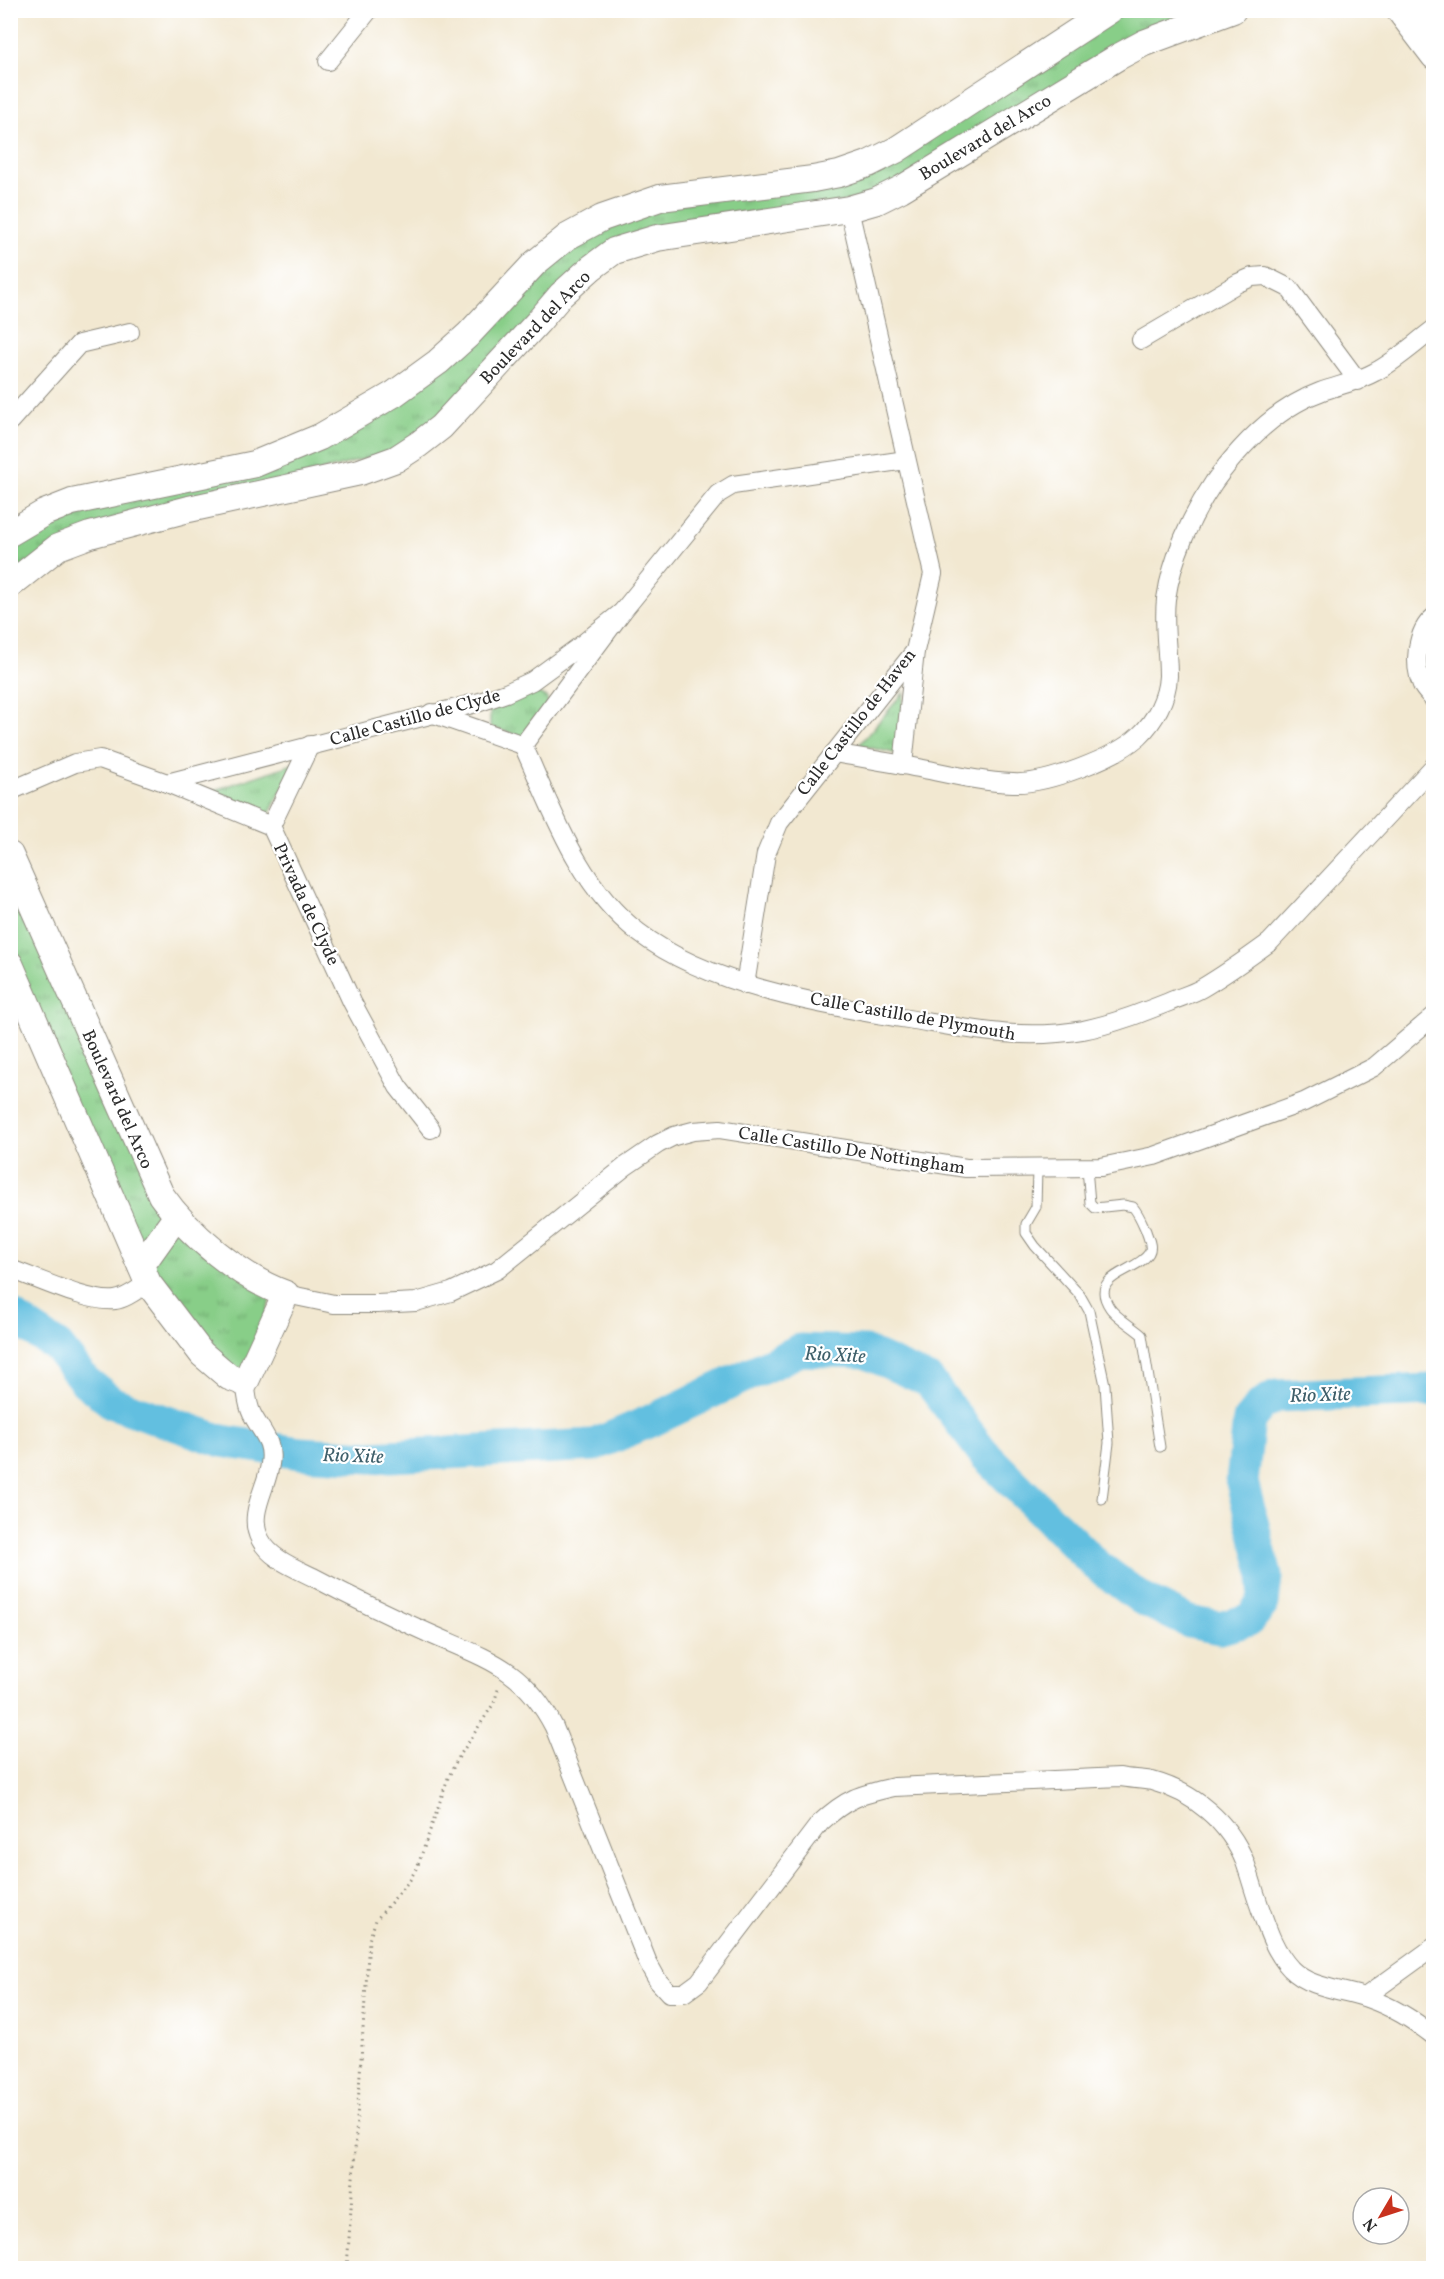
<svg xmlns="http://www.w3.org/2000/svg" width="1444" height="2279" viewBox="0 0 1444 2279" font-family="Vollkorn,serif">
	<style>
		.park { fill: url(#park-tufts); stroke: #5a7c5a; stroke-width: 1.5 }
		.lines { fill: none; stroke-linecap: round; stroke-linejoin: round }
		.river { stroke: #62bfe0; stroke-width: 33 }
		.lane-casing { stroke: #8e8a7e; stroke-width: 11 }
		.street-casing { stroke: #8e8a7e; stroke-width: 20 }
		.secondary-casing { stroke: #8e8a7e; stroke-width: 28 }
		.path { stroke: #8e8a7e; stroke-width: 3; stroke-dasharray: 1.5 4.5; stroke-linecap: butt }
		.lane { stroke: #fff; stroke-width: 9 }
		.street { stroke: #fff; stroke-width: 18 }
		.secondary { stroke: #fff; stroke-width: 26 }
		.labels { text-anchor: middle; stroke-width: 4.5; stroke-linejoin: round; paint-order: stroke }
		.street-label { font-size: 18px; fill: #2b2b2b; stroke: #fff }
		.water-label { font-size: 20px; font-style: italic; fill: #3e5f6a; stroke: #fff }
	</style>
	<defs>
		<pattern id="park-tufts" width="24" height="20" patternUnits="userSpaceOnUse" patternTransform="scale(1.5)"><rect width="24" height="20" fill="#88ce88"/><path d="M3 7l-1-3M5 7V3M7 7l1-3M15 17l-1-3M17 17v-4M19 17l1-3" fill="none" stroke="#6fa76f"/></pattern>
	</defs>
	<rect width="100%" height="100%" fill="#fff"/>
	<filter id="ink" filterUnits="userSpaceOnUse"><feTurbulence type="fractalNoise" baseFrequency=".0167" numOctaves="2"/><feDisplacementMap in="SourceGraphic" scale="12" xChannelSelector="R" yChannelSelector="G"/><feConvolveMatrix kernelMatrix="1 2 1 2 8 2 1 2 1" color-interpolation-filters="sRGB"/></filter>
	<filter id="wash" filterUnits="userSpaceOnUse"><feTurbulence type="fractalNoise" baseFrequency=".008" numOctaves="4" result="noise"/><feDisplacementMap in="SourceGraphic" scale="24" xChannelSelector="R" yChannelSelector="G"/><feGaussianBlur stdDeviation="1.35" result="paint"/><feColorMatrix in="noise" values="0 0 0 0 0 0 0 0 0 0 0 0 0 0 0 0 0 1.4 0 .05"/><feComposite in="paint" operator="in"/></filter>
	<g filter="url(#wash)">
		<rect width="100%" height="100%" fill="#f2e8d1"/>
		<g class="park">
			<polygon points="1110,11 1233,11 1144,43 901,189 614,251 419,444 90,535 11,585 11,533 19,526 255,464 354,419 602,218 840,174"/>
			<polygon points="1433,617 1433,700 1422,684 1428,621"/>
			<polygon points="531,689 546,697 549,704 524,737 490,727 490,706"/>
			<polygon points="904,692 898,754 859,745"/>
			<polygon points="296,763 268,816 209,792"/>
			<polygon points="10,855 161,1195 273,1290 245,1383 172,1316 11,964"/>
		</g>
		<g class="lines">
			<polyline class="river" points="10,1315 58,1347 85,1381 113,1403 222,1441 300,1453 371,1457 594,1445 655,1419 800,1350 865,1352 929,1381 986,1456 1095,1564 1142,1599 1189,1622 1220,1628 1249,1620 1263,1603 1266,1576 1242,1482 1249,1420 1261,1405 1276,1396 1434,1390"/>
		</g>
	</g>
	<g filter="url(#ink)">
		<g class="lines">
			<defs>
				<g id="lane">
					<path d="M 1087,1168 L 1090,1203 L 1095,1208 L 1123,1205 L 1133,1207 C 1139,1214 1142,1222 1146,1231 C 1148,1238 1153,1246 1149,1253 C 1137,1273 1087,1274 1110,1308 C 1116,1317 1133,1327 1142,1335 L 1160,1447"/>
					<polyline points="1037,1169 1036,1207 1026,1224 1026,1233 1035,1246 1080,1295 1089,1311 1105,1385 1109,1443 1102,1499"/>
				</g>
				<g id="street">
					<polyline points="328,61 369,10"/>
					<polyline points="1141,340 1238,283 1252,277 1265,276 1289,288 1358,381"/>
					<polyline points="10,421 79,344 130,332"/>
					<path d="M 622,612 L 523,745 C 553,811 578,886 638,932 C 708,986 822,1005 908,1019 C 969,1029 1020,1041 1083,1030 C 1113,1024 1141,1013 1169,1002 C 1180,997 1192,994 1202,988 C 1226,974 1248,958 1270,942 L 1434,766"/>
					<path d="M 1434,617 C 1416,631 1413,665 1422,685 C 1424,690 1430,695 1434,700"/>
					<polyline points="431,713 523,745"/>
					<path d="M 834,753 C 862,758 890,762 919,768 C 949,774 981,782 1013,783 C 1045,785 1115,758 1139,736 C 1155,721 1167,698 1168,676 C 1168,651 1163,625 1166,599 C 1172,558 1191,516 1214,482 C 1241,445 1276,408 1320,392 C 1339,385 1357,382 1375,372 C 1396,361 1415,343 1434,329"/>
					<polyline points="903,765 915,651"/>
					<polyline points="167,783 480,702 506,693 532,681 580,646 622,612 718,494 733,485 906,460"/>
					<polyline points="10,791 75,763 100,759 167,783 271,826 352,1002 398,1087 431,1129"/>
					<polyline points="271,826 310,745"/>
					<polyline points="745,985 766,854 779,823 915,651 933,574 849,209"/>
					<path d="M 10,1269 C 37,1278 88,1303 115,1300 C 126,1299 139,1288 148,1283"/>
					<polyline points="286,1294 334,1304 377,1304 416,1302 451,1292 497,1270 626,1166 658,1144 674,1136 693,1131 720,1129 966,1168 1101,1167 1154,1156 1304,1102 1374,1067 1434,1016"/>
					<path d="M 245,1383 C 247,1393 247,1404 252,1414 C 261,1432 274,1441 270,1464 C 267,1488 247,1514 260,1539 C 270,1559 295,1568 315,1578 C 351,1597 388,1615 426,1632 C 483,1658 523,1666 554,1727 L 648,1963 L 658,1981 L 669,1993 L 684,1993 L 699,1982 L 820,1823 C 847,1798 859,1795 894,1787 L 1120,1777 C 1130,1779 1142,1779 1152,1781 C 1193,1792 1229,1822 1245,1862 C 1250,1876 1254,1891 1259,1905 C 1267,1928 1274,1951 1291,1969 C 1311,1989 1342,1989 1367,1998 C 1393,2007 1412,2019 1434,2036"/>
					<polyline points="1365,1997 1434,1947"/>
				</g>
				<g id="secondary">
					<polyline points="1399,10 1434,56"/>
					<polyline points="1413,10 1420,14 1434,14"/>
					<polyline points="10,533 44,513 72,502 255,464 320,437 394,394 438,362 468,335 535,263 567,237 602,218 660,198 813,179 839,174 868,164 896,150 1110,10"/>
					<polyline points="10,585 58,547 90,535 189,509 360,472 396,459 419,444 441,427 538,322 561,295 591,268 614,251 657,238 849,209 877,201 901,189 1118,57 1144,43 1233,10"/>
					<path d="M 10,855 L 161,1195 C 188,1234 241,1278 286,1294 L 245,1383 L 229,1377 L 202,1354 L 148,1283 L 10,964"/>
					<polyline points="141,1266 176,1217"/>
				</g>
			</defs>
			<use href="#lane" class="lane-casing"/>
			<use href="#street" class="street-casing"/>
			<use href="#secondary" class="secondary-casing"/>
			<polyline class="path" points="347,2268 369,1940 376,1920 410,1880 418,1865 448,1778 457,1760 494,1703 499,1686"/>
			<use href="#lane" class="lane"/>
			<use href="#street" class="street"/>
			<use href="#secondary" class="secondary"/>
		</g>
	</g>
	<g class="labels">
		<g class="street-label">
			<text transform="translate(985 137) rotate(-31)" y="6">Boulevard del Arco</text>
			<text transform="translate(535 327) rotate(-46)" y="6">Boulevard del Arco</text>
			<text transform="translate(415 717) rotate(-15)" y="6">Calle Castillo de Clyde</text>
			<text transform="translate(856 722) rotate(-52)" y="6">Calle Castillo de Haven</text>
			<text transform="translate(307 904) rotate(65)" y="6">Privada de Clyde</text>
			<text transform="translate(913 1016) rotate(10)" y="6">Calle Castillo de Plymouth</text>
			<text transform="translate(118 1099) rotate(66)" y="6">Boulevard del Arco</text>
			<text transform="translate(852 1150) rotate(9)" y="6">Calle Castillo De Nottingham</text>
		</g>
		<g class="water-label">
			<text transform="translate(835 1354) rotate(3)" y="7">Rio Xite</text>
			<text transform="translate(1320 1394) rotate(-2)" y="7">Rio Xite</text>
			<text transform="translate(353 1455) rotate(2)" y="7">Rio Xite</text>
		</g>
	</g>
	<rect width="1444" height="2279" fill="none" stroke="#fff" stroke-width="36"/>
	<g transform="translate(1381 2216) rotate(231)"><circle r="28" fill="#ffffff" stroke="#aaaaaa" stroke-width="1.5"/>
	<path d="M0-4.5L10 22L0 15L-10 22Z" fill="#c8321e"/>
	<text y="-9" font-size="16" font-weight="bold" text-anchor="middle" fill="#2b2b2b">N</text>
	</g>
</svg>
